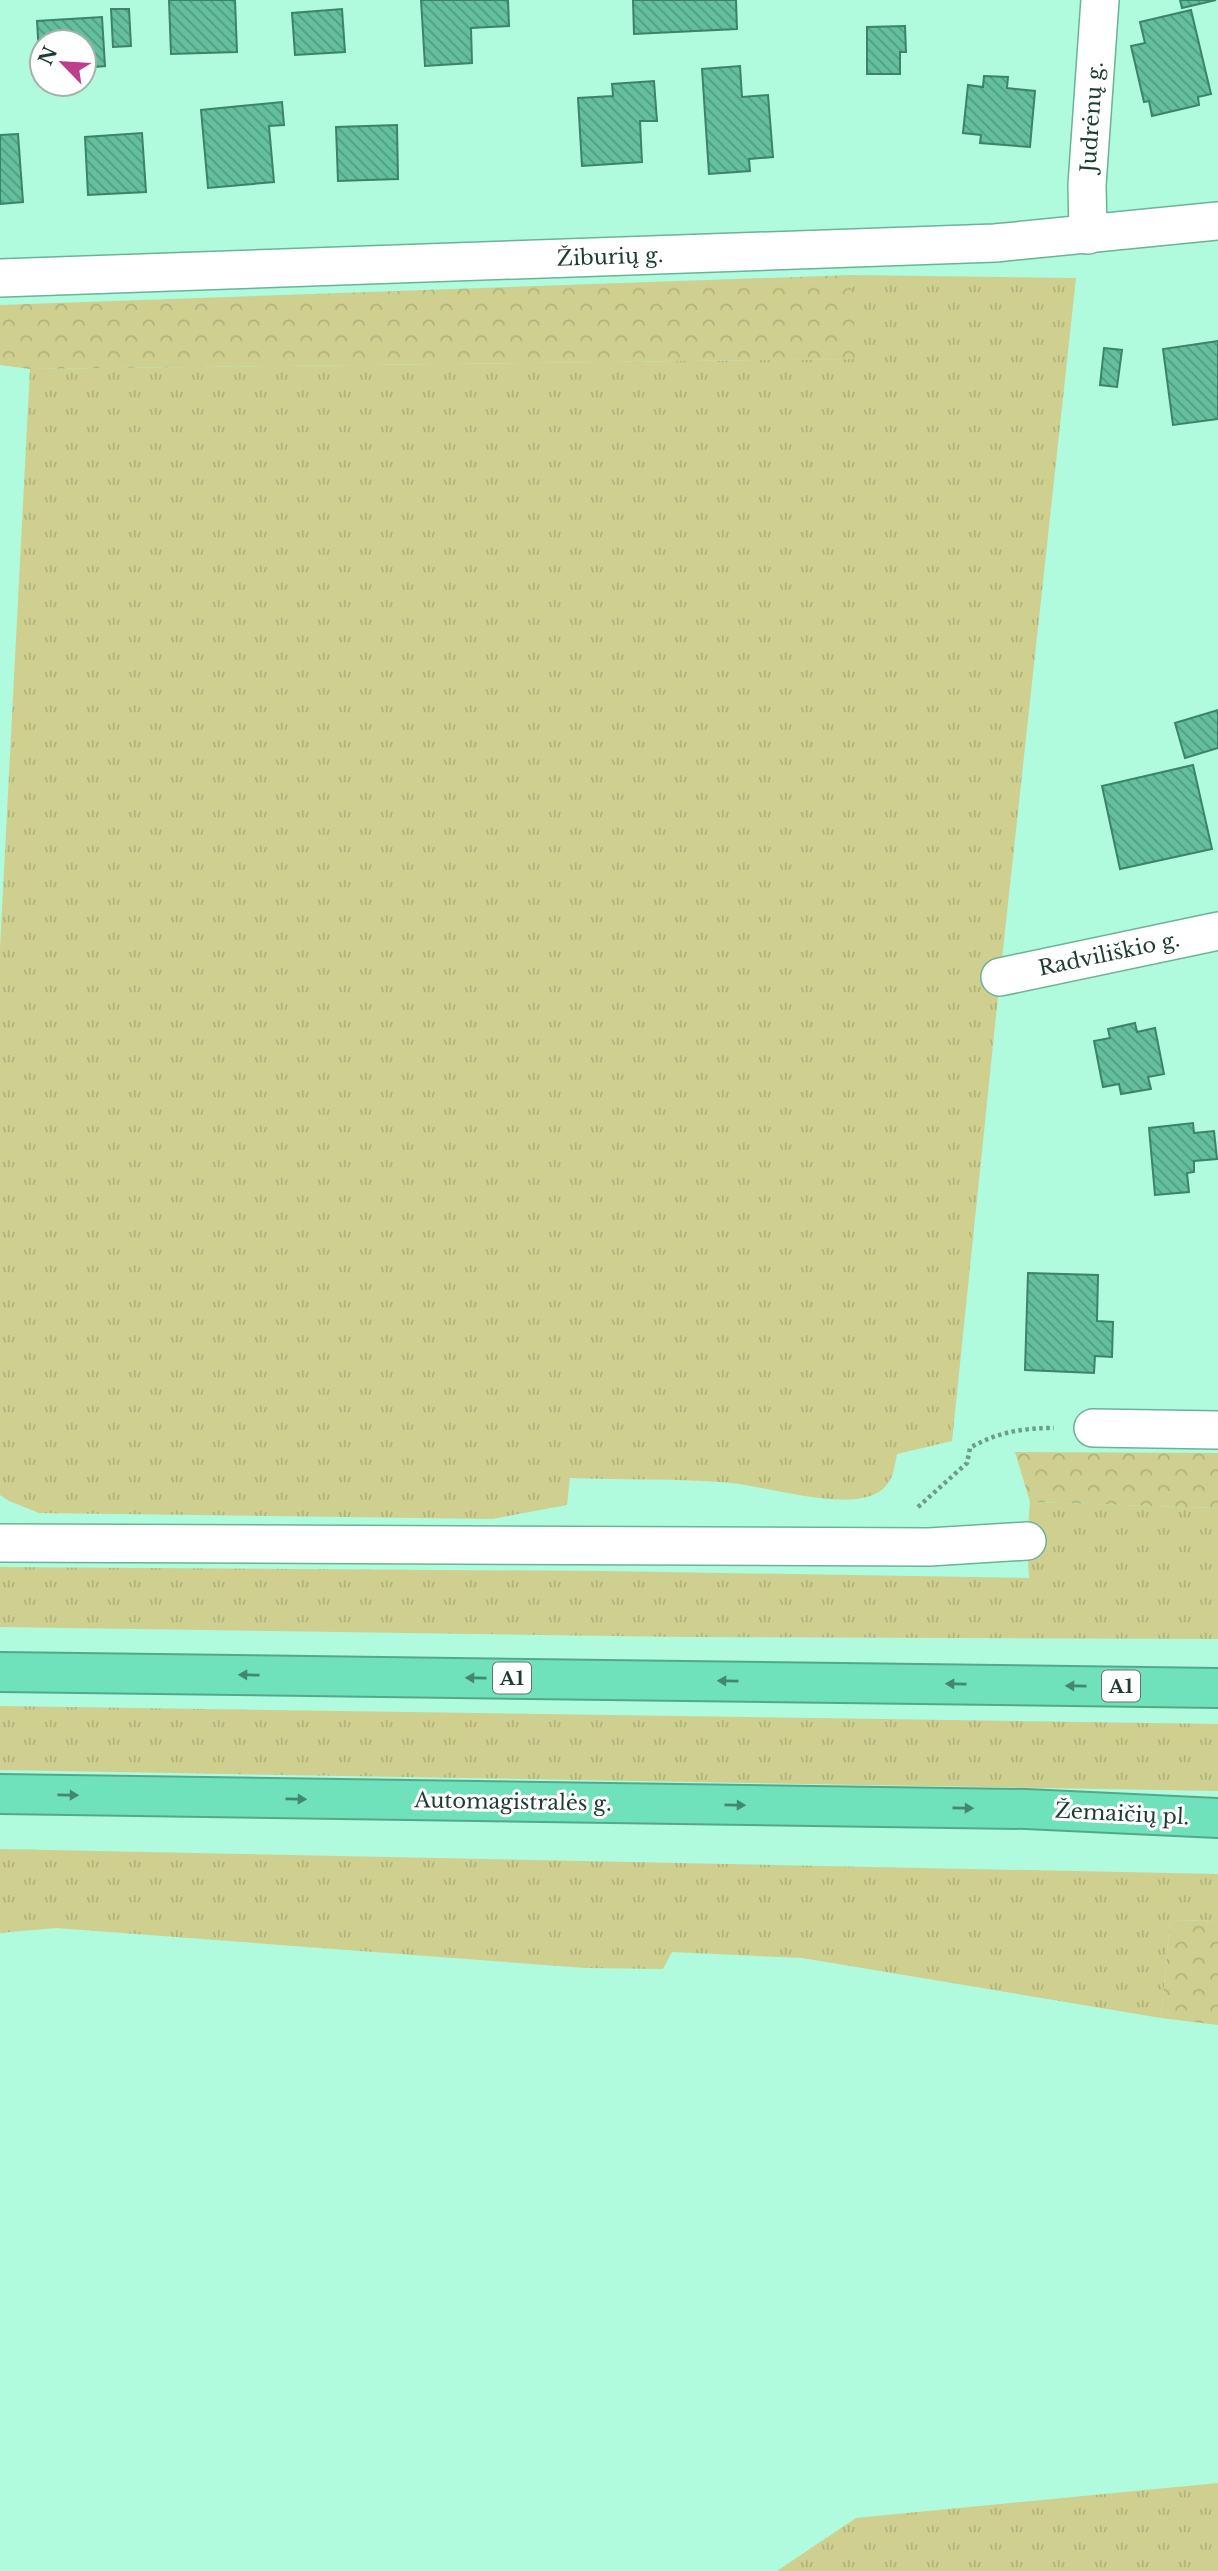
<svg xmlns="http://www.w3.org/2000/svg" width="1218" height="2571" viewBox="0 0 1218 2571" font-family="'Libre Baskerville',serif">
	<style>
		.grass { fill: url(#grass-tufts) }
		.forest { fill: url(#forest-crowns) }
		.building { fill: url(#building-back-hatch); stroke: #3b836a; stroke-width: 2 }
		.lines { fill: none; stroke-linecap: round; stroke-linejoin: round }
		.street-casing { stroke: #6bb398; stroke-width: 40 }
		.highway-casing { stroke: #53a88b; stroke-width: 42 }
		.path { stroke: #6a9e8a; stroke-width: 4.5; stroke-dasharray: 3.5 3.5; stroke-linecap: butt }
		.street { stroke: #fff; stroke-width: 37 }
		.highway { stroke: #70e2bb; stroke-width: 38 }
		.oneway { fill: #43876f }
		.labels { text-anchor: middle; stroke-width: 6; stroke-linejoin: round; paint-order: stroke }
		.shield { fill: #fff; stroke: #62766f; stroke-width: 2 }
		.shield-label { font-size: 19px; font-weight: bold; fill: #1e3c31 }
		.street-label { font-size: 21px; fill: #1e3c31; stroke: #fff }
	</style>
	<defs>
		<pattern id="grass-tufts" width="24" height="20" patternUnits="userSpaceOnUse" patternTransform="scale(1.75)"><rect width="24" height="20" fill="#cfcf8f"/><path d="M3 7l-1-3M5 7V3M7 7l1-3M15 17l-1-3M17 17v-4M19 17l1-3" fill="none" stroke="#b1b37c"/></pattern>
		<pattern id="forest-crowns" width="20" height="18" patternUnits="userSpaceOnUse" patternTransform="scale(1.75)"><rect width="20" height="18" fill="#cfcf8f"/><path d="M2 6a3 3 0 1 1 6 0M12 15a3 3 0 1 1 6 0" fill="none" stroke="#b1b37c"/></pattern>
		<pattern id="building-back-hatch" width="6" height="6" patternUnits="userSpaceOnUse" patternTransform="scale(1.75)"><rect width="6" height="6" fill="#63bf9e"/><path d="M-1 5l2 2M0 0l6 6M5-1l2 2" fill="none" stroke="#519c81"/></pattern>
	</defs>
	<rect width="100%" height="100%" fill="#b0fadd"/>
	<g class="grass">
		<path d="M 851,275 L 1076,278 L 1000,977 L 952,1441 L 897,1454 C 894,1471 892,1486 875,1494 C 842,1510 769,1487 732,1483 C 679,1478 624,1480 570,1478 L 567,1505 L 492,1519 L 39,1513 L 9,1501 L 0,1495 L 0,948 L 30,369 L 854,359 Z"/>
		<polygon points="1030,1502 1218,1508 1218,1639 684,1637 0,1627 0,1567 604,1571 1029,1578 1027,1541"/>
		<polygon points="0,1706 1218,1724 1218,1791 0,1770"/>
		<polygon points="0,1849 1218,1874 1218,1920 1170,1921 1161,2018 802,1958 672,1952 663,1969 585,1968 56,1928 0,1933"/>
		<polygon points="1218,2483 1218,2571 777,2571 856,2518"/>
	</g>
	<g class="forest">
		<polygon points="851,275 855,359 30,369 0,365 0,305"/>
		<polygon points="1015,1452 1218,1453 1218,1508 1030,1502"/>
		<polygon points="1218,1920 1218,2025 1161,2018 1170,1921"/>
	</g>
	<g class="building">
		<polygon points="169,0 235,0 237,52 171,54"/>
		<polygon points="421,0 508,0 509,26 471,28 472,63 425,66"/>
		<polygon points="633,0 736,0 737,29 634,34"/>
		<polygon points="1180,0 1216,0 1182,8"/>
		<polygon points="111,9 129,9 131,46 113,47"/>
		<polygon points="342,9 345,52 295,55 292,13"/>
		<polygon points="1191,10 1211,94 1198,97 1199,105 1152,116 1149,101 1144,102 1131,46 1145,43 1140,22"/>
		<polygon points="102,17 105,66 84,68 84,42 42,42 42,71 40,71 37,21"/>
		<polygon points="905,26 906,52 900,52 900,74 867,74 867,27"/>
		<polygon points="740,66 742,97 768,95 773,157 749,159 750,171 709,174 702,69"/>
		<polygon points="984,76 1008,77 1007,88 1035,91 1030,147 980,143 981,135 963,133 968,85 983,87"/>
		<polygon points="654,81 657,121 640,121 642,162 582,166 578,98 613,96 612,84"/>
		<polygon points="282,102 284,125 269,126 274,182 208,188 201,110"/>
		<polygon points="397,125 398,179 338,181 336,127"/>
		<polygon points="142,133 146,192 88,195 85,137"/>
		<polygon points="18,134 23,202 0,204 0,135"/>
		<polygon points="1218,341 1218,419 1173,425 1163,349"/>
		<polygon points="1104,348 1122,350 1117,387 1100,385"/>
		<polygon points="1218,710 1218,748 1185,758 1175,723"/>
		<polygon points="1193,765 1212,849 1120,869 1102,786"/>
		<polygon points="1135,1023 1137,1032 1155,1028 1164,1074 1148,1077 1151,1089 1121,1094 1119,1084 1103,1087 1094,1041 1110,1038 1108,1029"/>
		<polygon points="1193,1123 1194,1133 1214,1131 1217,1159 1194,1161 1194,1172 1187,1173 1189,1192 1155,1195 1149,1128"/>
		<polygon points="1028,1273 1098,1275 1097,1321 1113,1322 1112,1357 1095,1356 1094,1373 1025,1370"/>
	</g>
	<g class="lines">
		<defs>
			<g id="street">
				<polyline points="1088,235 1087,185 1100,0"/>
				<polyline points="0,278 995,243 1218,221"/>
				<polyline points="1000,977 1218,931"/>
				<polyline points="1093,1428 1218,1430"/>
				<polyline points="0,1543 929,1547 1027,1541"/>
			</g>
			<g id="highway">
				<polyline points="0,1672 1218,1688"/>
				<polyline points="0,1794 1026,1809 1218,1818"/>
			</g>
		</defs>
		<use href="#street" class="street-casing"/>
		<use href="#highway" class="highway-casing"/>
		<path class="path" d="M 918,1507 L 967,1463 L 970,1448 C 997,1432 1023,1428 1054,1428"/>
		<use href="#street" class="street"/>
		<use href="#highway" class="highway"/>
	</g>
	<defs><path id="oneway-solid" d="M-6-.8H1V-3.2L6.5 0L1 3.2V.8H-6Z" transform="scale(1.75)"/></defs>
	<g class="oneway">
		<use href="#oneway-solid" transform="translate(249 1675) rotate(-179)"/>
		<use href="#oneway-solid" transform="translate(476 1678) rotate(-179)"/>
		<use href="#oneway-solid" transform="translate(728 1681) rotate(-179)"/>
		<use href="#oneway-solid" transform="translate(956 1684) rotate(-179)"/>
		<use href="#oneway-solid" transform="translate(1076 1686) rotate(-179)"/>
		<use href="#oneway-solid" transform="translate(68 1795) rotate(1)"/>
		<use href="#oneway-solid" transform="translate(296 1799) rotate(1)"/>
		<use href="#oneway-solid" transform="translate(735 1805) rotate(1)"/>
		<use href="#oneway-solid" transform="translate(963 1808) rotate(1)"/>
	</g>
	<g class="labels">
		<g class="shield">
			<rect x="493" y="1662.5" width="38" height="31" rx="5"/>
			<rect x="1102" y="1670.5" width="38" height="31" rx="5"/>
		</g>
		<g class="shield-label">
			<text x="512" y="1685">A1</text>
			<text x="1121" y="1693">A1</text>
		</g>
		<g class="street-label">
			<text transform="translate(1092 117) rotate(-86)" y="7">Judrėnų g.</text>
			<text transform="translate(610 257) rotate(-2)" y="7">Žiburių g.</text>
			<text transform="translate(1109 954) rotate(-12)" y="7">Radviliškio g.</text>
			<text transform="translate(513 1802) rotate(1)" y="7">Automagistralės g.</text>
			<text transform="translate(1122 1814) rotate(3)" y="7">Žemaičių pl.</text>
		</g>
	</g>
	<g transform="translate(63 63) rotate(295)"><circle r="33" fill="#ffffff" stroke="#a5b1ad" stroke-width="2"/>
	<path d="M0-5L12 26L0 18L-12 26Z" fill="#be3e89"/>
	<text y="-10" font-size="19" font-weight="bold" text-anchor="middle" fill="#1e3c31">N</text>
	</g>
</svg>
